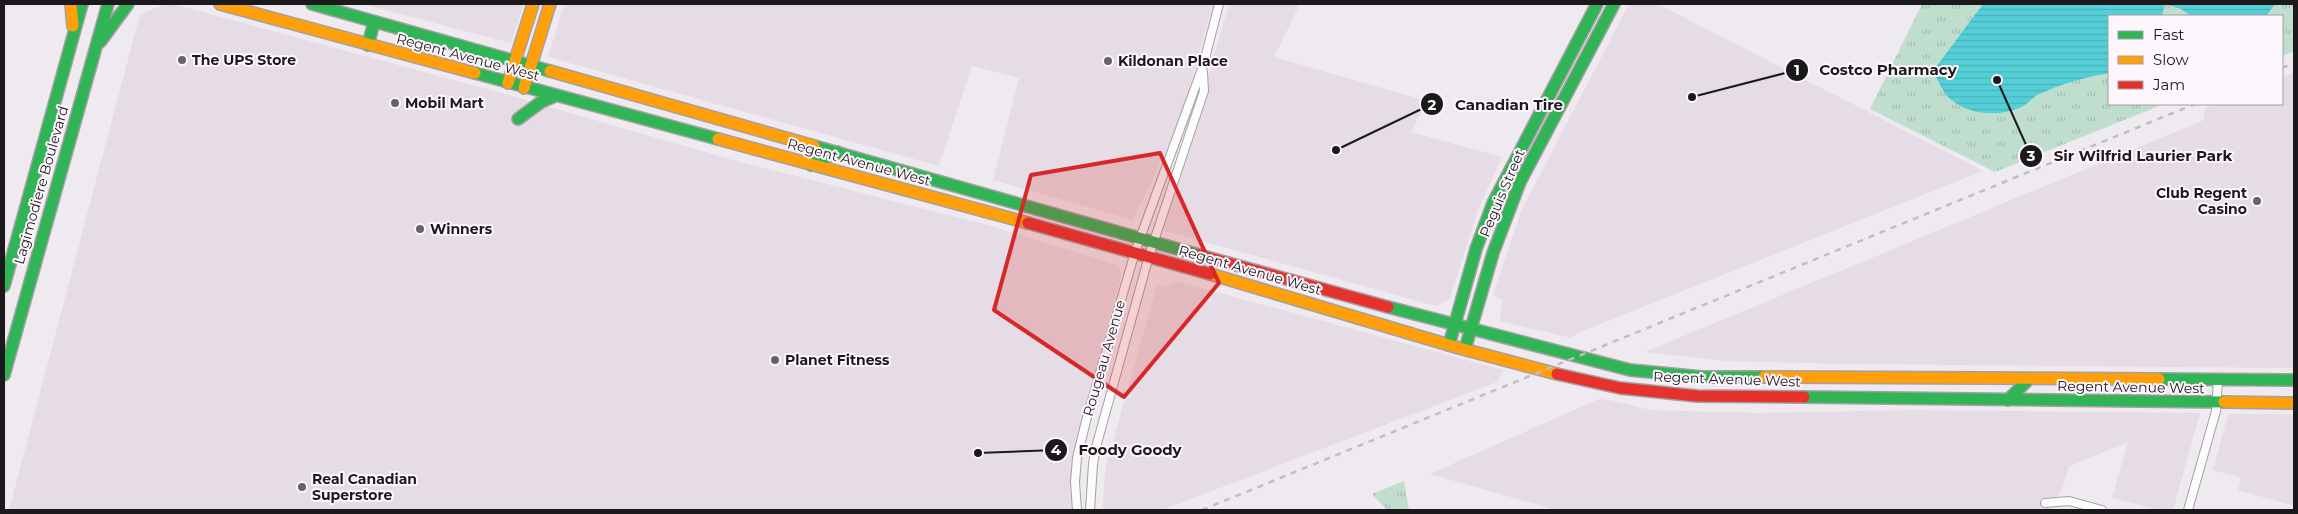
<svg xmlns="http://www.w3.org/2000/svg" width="2298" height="514" viewBox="0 0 2298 514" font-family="Montserrat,sans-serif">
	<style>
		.built { fill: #e6dce5 }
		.grass { fill: url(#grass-tufts) }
		.water { fill: url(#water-rules) }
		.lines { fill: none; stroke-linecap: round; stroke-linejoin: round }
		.street-casing { stroke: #a4a0a4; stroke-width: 10 }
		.fast-casing { stroke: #a4a0a4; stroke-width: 14 }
		.slow-casing { stroke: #a4a0a4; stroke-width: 14 }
		.jam-casing { stroke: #a4a0a4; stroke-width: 14 }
		.street { stroke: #fdfcfd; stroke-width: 8 }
		.fast { stroke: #30b455; stroke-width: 11 }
		.slow { stroke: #ff9f0a; stroke-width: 11 }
		.jam { stroke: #e5322d; stroke-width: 11 }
		.rail { stroke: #bfbfbf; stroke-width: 2.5; stroke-dasharray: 6 6; stroke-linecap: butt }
		.marked { fill: #d62828; fill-opacity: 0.2; stroke: #d62828; stroke-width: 4; stroke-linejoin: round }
		.poi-dot { fill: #666266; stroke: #fef6fd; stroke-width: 2 }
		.labels { text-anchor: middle; stroke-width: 4; stroke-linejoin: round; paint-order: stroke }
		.street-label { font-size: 14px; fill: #1c191c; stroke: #fef6fd }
		.poi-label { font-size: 14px; font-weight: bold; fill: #1c191c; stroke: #fef6fd; text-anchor: start }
		.leader { fill: none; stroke: #1c191c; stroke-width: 2 }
		.callout-dot { fill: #1c191c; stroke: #fef6fd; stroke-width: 2 }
		.mark-label { font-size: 15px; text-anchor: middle; font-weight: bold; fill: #fff }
		.callout-label { font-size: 15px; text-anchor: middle; font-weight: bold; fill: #1c191c; stroke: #fef6fd; stroke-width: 4; stroke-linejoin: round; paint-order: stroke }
	</style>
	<defs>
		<pattern id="grass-tufts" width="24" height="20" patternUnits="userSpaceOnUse" patternTransform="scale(1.25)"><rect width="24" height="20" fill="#bfdecd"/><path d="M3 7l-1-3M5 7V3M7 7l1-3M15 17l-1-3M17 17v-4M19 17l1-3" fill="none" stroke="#a4beaf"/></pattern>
		<pattern id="water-rules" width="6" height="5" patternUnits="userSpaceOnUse" patternTransform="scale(1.25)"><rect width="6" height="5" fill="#55cfd7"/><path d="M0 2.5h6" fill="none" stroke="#49b1b8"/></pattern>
	</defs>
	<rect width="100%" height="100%" fill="#efeaef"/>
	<g class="built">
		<polygon points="166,4 173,4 498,92 740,162 995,227 1119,266 1121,276 1083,414 1073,472 1075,510 9,510 140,14"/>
		<polygon points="362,4 524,4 511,43"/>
		<polygon points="564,4 1213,4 1181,119 1133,220 993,180 1019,78 972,66 939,166 548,57"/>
		<polygon points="1229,4 1300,4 1274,57 1427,101 1411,132 1502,157 1478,210 1450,298 1436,306 1165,231 1165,226"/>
		<polygon points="1629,4 1658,4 1983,171 1578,333 1571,338 1500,321 1502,300 1493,295 1521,211"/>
		<polygon points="2294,72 2294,368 1849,364 1726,361 1645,352 2204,120 2205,108 2215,104 2282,104 2282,77"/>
		<polygon points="1176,281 1503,370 1497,382 1162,510 1102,510 1106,466 1157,285 1164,287"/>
		<polygon points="1601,398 1651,410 1760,413 1909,410 2200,413 2173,510 2159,510 2112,498 2128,442 2069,466 2062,489 2050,510 1556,510 1430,474"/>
		<polygon points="2228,414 2294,414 2294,506 2238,490 2241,478 2213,470"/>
	</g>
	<g class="grass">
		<polygon points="1922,4 2294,4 2294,51 2282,56 2282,16 2109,16 2109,104 2164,104 1995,172 1870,109"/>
		<polygon points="1404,481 1409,510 1387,510 1372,494"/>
	</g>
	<path class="water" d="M 1983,4 L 2275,4 L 2266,16 L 2191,16 L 2181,9 L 2165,4 L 2162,16 L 2109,16 L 2109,73 C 2086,77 2061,84 2039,94 C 2033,97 2028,104 2021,107 C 1997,118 1965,115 1946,95 C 1941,88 1937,78 1933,71 Z"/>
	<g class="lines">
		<defs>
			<g id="street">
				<polyline points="2045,503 2069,501 2102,510"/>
				<polyline points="1077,510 1075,482 1077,458 1086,421 1135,252 1203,66 1219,4"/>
				<polyline points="1090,510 1093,464 1096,447 1149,256 1204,91 1203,72"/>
				<polyline points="2188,510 2216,411 2218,380"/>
			</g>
			<g id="fast">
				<polyline points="312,4 550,71"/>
				<polyline points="100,42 128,4"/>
				<polyline points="368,45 374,22"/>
				<polyline points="475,73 718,139"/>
				<polyline points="518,119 541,102 555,96"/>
				<polyline points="814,146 1199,255"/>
				<polyline points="811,165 837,152"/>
				<polyline points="4,286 82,4"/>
				<polyline points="1388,307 1630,370 1702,377 1764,377"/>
				<polyline points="1449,345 1476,249 1493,203 1597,4"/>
				<polyline points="1465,349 1493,253 1520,182 1614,4"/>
				<polyline points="4,375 108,4"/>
				<polyline points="2159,379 2294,380"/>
				<polyline points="1804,397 2224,402"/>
				<polyline points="2008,400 2029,379"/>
			</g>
			<g id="slow">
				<polyline points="71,4 73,26"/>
				<polyline points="220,4 475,73"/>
				<polyline points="550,71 814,146"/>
				<polyline points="508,83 533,4"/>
				<polyline points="524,88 550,4"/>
				<polyline points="718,139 1028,223"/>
				<polyline points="1210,274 1459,348 1557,374"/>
				<polyline points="1764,377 2159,379"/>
				<polyline points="2224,402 2294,403"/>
			</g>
			<g id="jam">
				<polyline points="1028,223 1210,274"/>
				<polyline points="1199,255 1388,307"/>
				<polyline points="1557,374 1620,388 1697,396 1804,397"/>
			</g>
		</defs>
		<use href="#street" class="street-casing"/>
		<use href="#fast" class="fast-casing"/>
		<use href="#slow" class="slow-casing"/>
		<use href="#jam" class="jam-casing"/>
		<use href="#street" class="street"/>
		<use href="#fast" class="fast"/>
		<use href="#slow" class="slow"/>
		<use href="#jam" class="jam"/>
		<g class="rail">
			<polyline points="2282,68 2294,63"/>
			<polyline points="1202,510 2195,104"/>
		</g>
	</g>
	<path class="marked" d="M 1160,153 L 1219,283 L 1124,397 L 994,310 L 1031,175 Z"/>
	<g class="poi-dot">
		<circle cx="182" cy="60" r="5"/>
		<circle cx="1108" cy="61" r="5"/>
		<circle cx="395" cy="103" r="5"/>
		<circle cx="2257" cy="201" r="5"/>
		<circle cx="420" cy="229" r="5"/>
		<circle cx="775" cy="360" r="5"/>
		<circle cx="302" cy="487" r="5"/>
	</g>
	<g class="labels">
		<g class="street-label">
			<text transform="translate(468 57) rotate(15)" y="5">Regent Avenue West</text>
			<text transform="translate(859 162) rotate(15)" y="5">Regent Avenue West</text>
			<text transform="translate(41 185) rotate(-74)" y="5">Lagimodiere Boulevard</text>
			<text transform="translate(1502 193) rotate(-67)" y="5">Peguis Street</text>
			<text transform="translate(1250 270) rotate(16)" y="5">Regent Avenue West</text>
			<text transform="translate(1104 358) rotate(-74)" y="5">Rougeau Avenue</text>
			<text transform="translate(1727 379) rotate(2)" y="5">Regent Avenue West</text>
			<text transform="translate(2131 387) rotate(1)" y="5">Regent Avenue West</text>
		</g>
		<g class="poi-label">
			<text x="192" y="65">The UPS Store</text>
			<text x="1118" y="66">Kildonan Place</text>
			<text x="405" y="108">Mobil Mart</text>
			<text x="2247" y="198" text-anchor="end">Club Regent<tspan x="2247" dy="16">Casino</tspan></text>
			<text x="430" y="234">Winners</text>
			<text x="785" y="365">Planet Fitness</text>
			<text x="312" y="484">Real Canadian<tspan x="312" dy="16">Superstore</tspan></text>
		</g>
	</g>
	<path class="leader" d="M1692 97L1797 70M1336 150L1432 104M1997 80L2031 156M978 453L1056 450"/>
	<g class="callout-dot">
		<circle cx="1692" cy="97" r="5"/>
		<circle cx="1336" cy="150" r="5"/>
		<circle cx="1997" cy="80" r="5"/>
		<circle cx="978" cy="453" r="5"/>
		<circle cx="1797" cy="70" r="12"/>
		<circle cx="1432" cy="104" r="12"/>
		<circle cx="2031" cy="156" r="12"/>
		<circle cx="1056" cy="450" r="12"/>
	</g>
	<g class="mark-label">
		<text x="1797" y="75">1</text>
		<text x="1432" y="110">2</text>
		<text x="2031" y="161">3</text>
		<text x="1056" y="455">4</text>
	</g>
	<g class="callout-label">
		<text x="1888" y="75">Costco Pharmacy</text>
		<text x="1509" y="110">Canadian Tire</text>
		<text x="2143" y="161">Sir Wilfrid Laurier Park</text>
		<text x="1130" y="455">Foody Goody</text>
	</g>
	<rect width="2298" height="514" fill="none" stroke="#1c191c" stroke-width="10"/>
	<rect x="2108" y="15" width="175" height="90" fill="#fef6fd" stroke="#a49ea3"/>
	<rect x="2118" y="31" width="25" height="8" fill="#30b455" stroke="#a49ea3"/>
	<text x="2153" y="40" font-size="15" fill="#1c191c">Fast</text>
	<rect x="2118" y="56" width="25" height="8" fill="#ff9f0a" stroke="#a49ea3"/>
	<text x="2153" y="65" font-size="15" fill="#1c191c">Slow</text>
	<rect x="2118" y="81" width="25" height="8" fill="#e5322d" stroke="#a49ea3"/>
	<text x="2153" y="90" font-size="15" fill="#1c191c">Jam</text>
</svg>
